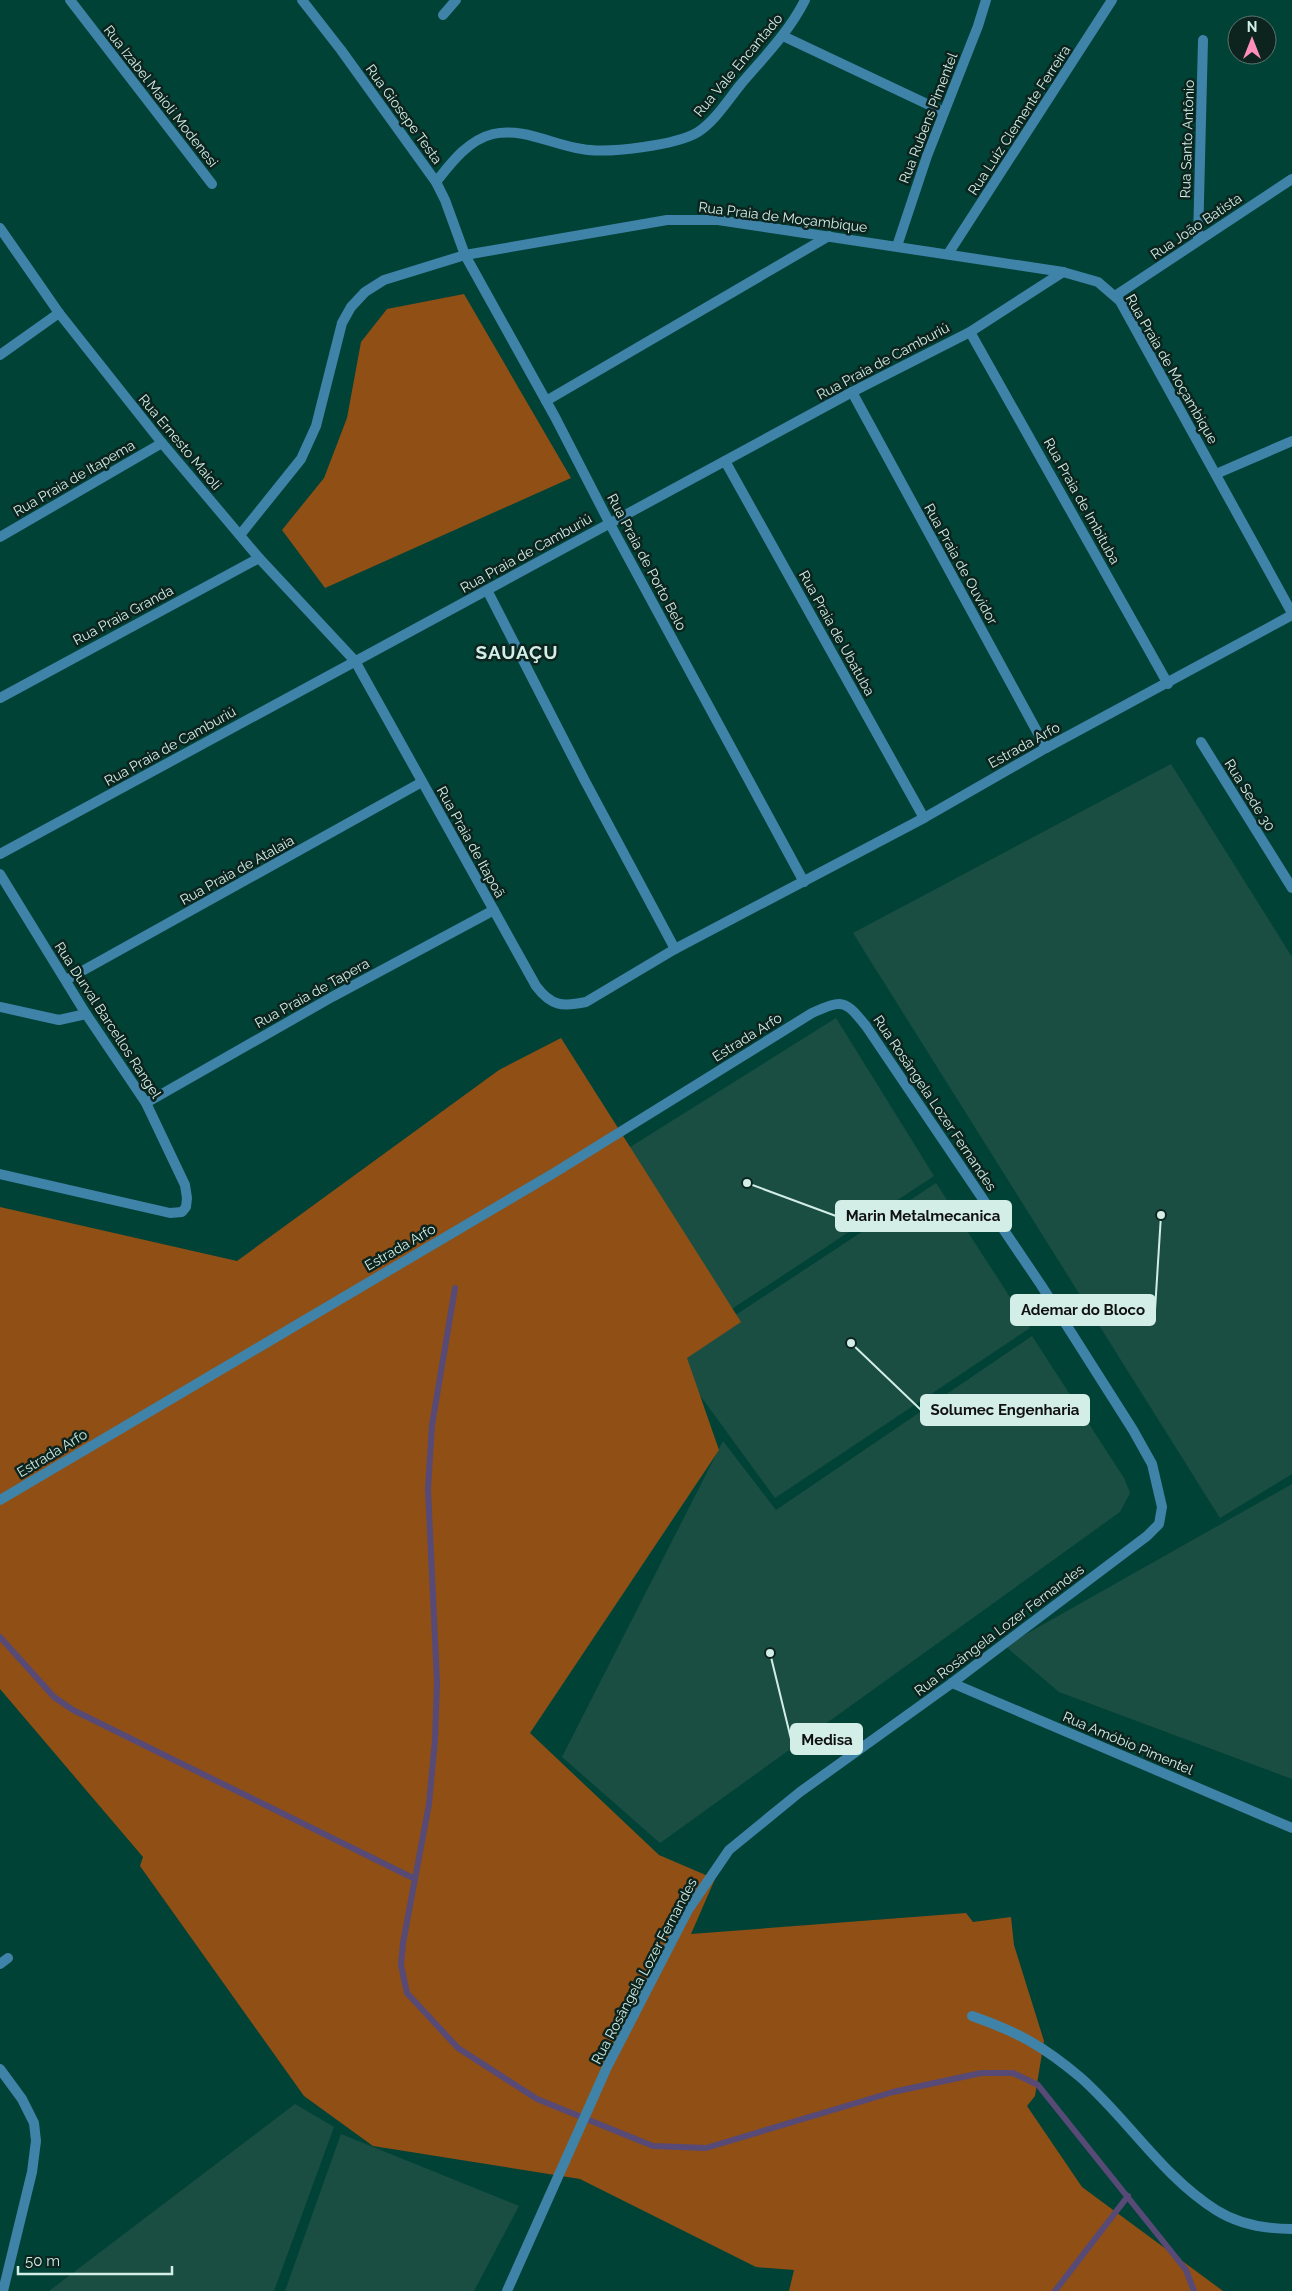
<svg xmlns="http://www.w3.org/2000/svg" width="1292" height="2291" viewBox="0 0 1292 2291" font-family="Raleway,sans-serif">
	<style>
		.built { fill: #1b4e43 }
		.green { fill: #904f15 }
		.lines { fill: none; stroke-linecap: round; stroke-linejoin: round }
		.stream { stroke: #574a77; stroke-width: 6 }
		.service { stroke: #3f83a9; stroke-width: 10 }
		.minor { stroke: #3f83a9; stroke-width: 10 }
		.labels { text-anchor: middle; stroke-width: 5; stroke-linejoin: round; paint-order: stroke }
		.street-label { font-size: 14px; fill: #d2eee6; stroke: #0c231e }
		.district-label { font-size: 19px; font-weight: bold; letter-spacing: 1px; fill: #d2eee6; stroke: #0c231e }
		.leader { fill: none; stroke: #d2eee6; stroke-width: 2 }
		.callout-dot { fill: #d2eee6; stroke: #0c231e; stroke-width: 2 }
		.callout { fill: #d2eee6; stroke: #d2eee6; stroke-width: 2 }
		.callout-label { font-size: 15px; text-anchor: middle; font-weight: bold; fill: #111 }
	</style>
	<rect width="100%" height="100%" fill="#014236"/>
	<g class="built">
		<polygon points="1171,764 1292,957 1292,1474 1220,1518 853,933"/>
		<polygon points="836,1018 934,1176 668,1351 560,1191"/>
		<polygon points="936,1183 1030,1328 775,1498 672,1357"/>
		<polygon points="1032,1336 1124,1478 1130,1493 1120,1512 660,1843 562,1757 723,1441 776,1510"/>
		<polygon points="1292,1484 1292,1779 1059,1692 1005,1646"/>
		<polygon points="295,2104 334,2127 274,2291 49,2291"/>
		<polygon points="341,2134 519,2206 474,2291 285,2291"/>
	</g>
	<g class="green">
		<polygon points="464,294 571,478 325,588 282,530 324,478 347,418 361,342 387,309"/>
		<polygon points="561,1038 741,1322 687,1358 719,1450 530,1733 659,1855 715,1879 691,1934 966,1913 973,1922 1011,1917 1014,1945 1044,2041 1035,2096 1027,2106 1082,2187 1223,2291 789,2291 794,2270 756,2267 580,2179 373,2146 304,2096 140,1866 143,1857 0,1689 0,1207 237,1261 499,1070"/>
	</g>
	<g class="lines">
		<g class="stream">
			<polyline points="455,1288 432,1425 428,1489 437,1682 435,1740 429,1804 403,1943 401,1965 407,1993 458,2048 537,2099 653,2146 706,2148 893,2092 981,2073 1013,2073 1038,2085 1186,2270 1194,2291"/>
			<polyline points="0,1637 54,1697 73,1710 415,1879"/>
			<polyline points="1055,2291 1128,2196"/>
		</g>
		<g class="service">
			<polyline points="0,1964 8,1958"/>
			<polyline points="0,2069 22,2099 34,2123 36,2141 32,2172 3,2291"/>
		</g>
		<g class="minor">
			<polyline points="70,0 212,184"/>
			<polyline points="302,0 341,50 436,182 445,200 465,255 555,417 610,524 804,882"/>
			<polyline points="443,15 456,0"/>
			<polyline points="783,36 944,112"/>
			<path d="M 436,182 C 451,163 468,140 493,134 C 523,127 553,145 582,149 C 608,154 677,145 698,132 C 715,121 728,100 741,84 C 764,57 789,32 805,0"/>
			<path d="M 0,228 L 59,313 L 162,443 L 259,558 L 355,661 L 536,986 C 551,1006 562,1007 586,1002 L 675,949 L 924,818 L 1046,748 L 1292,615"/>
			<polyline points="1198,240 1203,40"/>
			<polyline points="897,246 927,156 978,26 986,0"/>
			<polyline points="948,254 1112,0"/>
			<polyline points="1115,296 1292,179"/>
			<polyline points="970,332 1168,684"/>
			<polyline points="0,355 59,313"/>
			<polyline points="852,392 1046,748"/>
			<polyline points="546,401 829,236"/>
			<polyline points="725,461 924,818"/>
			<polyline points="1216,474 1292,441"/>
			<polyline points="240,535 301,459 316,426 342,323 351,307 365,292 384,280 465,255 667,220 718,220 1063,272 1098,282 1120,301 1292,613"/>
			<polyline points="0,537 162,443"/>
			<polyline points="487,590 585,781 675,949"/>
			<polyline points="0,698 259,558"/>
			<polyline points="1201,742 1292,888"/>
			<polyline points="0,854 852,392 970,332 1063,272"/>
			<polyline points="0,874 86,1014 146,1103 185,1185 187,1198 186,1207 182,1212 170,1213 0,1174"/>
			<polyline points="66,980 422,782"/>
			<polyline points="0,1007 59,1020 86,1014"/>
			<polyline points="146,1103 332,997 494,910"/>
			<path d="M 0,1500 L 554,1173 L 812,1013 C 843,999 845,1000 866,1026 L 1041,1285 L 1133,1430 L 1152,1464 L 1162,1507 L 1159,1524 L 1147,1536 L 952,1683 L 800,1792 L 729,1850 L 688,1910 L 607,2067 L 507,2291"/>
			<polyline points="952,1683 1292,1828"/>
			<path d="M 972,2016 C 1018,2032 1043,2046 1080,2077 C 1127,2118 1162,2176 1216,2210 C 1238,2224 1266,2229 1292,2229"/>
		</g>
	</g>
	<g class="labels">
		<g class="street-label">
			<text transform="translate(738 65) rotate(-50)" y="5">Rua Vale Encantado</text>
			<text transform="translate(161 96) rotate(52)" y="5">Rua Izabel Maioli Modenesi</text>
			<text transform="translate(404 114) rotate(54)" y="5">Rua Giosepe Testa</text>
			<text transform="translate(928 118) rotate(-69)" y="5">Rua Rubens Pimentel</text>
			<text transform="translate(1019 120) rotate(-57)" y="5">Rua Luiz Clemente Ferreira</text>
			<text transform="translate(1187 139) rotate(-88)" y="5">Rua Santo Antônio</text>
			<text transform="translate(783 217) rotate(7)" y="5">Rua Praia de Moçambique</text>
			<text transform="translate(1196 226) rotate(-34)" y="5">Rua João Batista</text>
			<text transform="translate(883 361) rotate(-28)" y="5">Rua Praia de Camburiú</text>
			<text transform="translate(1172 369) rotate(60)" y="5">Rua Praia de Moçambique</text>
			<text transform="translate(180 442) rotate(50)" y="5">Rua Ernesto Maioli</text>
			<text transform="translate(74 478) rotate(-30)" y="5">Rua Praia de Itapema</text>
			<text transform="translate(1082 501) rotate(61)" y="5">Rua Praia de Imbituba</text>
			<text transform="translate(526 553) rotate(-29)" y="5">Rua Praia de Camburiú</text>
			<text transform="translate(647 562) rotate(62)" y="5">Rua Praia de Porto Belo</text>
			<text transform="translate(961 564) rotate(61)" y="5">Rua Praia de Ouvidor</text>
			<text transform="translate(123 615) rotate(-28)" y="5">Rua Praia Granda</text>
			<text transform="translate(837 633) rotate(61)" y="5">Rua Praia de Ubatuba</text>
			<text transform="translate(1024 745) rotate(-29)" y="5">Estrada Arfo</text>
			<text transform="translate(170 746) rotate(-29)" y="5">Rua Praia de Camburiú</text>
			<text transform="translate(1250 795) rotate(58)" y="5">Rua Sede 30</text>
			<text transform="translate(471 842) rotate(61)" y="5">Rua Praia de Itapoã</text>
			<text transform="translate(237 870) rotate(-29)" y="5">Rua Praia de Atalaia</text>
			<text transform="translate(312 993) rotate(-29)" y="5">Rua Praia de Tapera</text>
			<text transform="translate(108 1020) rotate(57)" y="5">Rua Durval Barcellos Rangel</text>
			<text transform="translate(747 1037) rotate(-32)" y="5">Estrada Arfo</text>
			<text transform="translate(935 1103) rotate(56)" y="5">Rua Rosângela Lozer Fernandes</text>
			<text transform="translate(400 1247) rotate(-30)" y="5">Estrada Arfo</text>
			<text transform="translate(52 1453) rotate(-31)" y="5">Estrada Arfo</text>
			<text transform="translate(999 1630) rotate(-37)" y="5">Rua Rosângela Lozer Fernandes</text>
			<text transform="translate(1128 1743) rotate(23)" y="5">Rua Amóbio Pimentel</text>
			<text transform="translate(644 1971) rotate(-62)" y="5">Rua Rosângela Lozer Fernandes</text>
		</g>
		<g class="district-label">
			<text x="517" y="659">SAUAÇU</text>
		</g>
	</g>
	<path class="leader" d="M747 1183L836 1216M1161 1215L1155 1310M851 1343L921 1410M770 1653L791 1739"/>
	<g class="callout-dot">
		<circle cx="747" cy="1183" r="5"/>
		<circle cx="1161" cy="1215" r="5"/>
		<circle cx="851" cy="1343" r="5"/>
		<circle cx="770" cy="1653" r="5"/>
	</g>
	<g class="callout">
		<rect x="836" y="1201" width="175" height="30" rx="5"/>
		<rect x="1011" y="1295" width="144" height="30" rx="5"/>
		<rect x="921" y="1395" width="168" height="30" rx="5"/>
		<rect x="791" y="1724" width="71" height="30" rx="5"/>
	</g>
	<g class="callout-label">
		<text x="923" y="1221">Marin Metalmecanica</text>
		<text x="1083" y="1315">Ademar do Bloco</text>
		<text x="1005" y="1415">Solumec Engenharia</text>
		<text x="827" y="1745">Medisa</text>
	</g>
	<g transform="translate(1252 40)"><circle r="24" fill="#0c231e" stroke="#5b746e"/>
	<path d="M0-4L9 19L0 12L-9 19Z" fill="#ff8eba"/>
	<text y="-8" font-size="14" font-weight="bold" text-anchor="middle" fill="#d2eee6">N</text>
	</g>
	<path d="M18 2266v8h154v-8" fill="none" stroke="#d2eee6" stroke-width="2.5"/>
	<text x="25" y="2266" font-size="15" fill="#d2eee6" stroke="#0c231e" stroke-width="4" paint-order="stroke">50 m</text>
</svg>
